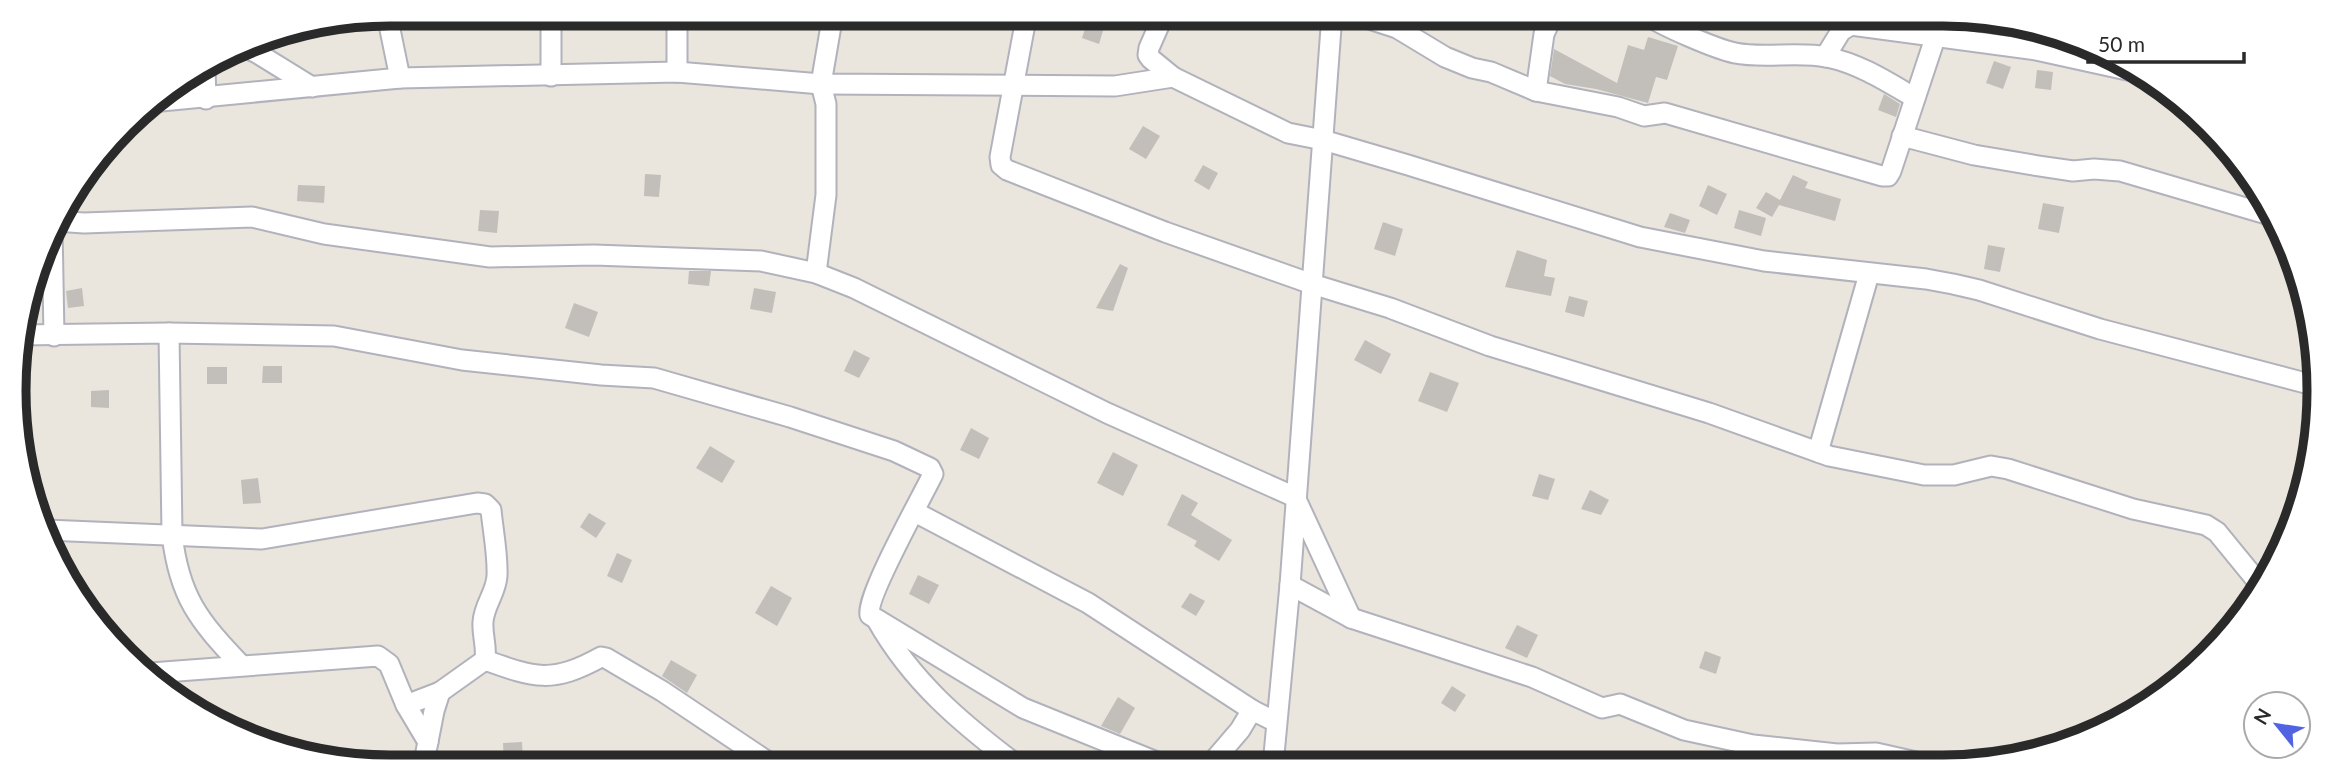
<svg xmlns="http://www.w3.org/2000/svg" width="2333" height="781" viewBox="0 0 2333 781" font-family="Lato,sans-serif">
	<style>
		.building { fill: #c2bfba }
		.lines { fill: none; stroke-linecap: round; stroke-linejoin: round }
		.minor-casing { stroke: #b1b2bc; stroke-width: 23 }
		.minor { stroke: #fff; stroke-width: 19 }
		.rim { fill: none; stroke: #2a2a2a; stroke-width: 9 }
	</style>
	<rect width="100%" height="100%" fill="#eae5dd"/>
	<g class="building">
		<polygon points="1670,14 1716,14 1708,31"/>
		<polygon points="1089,16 1106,21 1099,44 1082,38"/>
		<polygon points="1648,37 1678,46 1667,80 1656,77 1648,103 1596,89 1565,84 1550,76 1554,49 1617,83 1628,45 1644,50"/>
		<polygon points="1994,61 2011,67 2003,89 1986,83"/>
		<polygon points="2037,70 2053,72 2051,90 2035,88"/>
		<polygon points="1884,94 1900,104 1896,117 1878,110"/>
		<polygon points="1143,126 1160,136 1146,159 1129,149"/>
		<polygon points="1203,165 1218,173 1209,190 1194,181"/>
		<polygon points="645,174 661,175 659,197 644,196"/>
		<polygon points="1793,175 1808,182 1805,188 1841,199 1835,221 1779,205 1772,217 1756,208 1766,192 1780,200"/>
		<polygon points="298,185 325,186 324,203 297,201"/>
		<polygon points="1708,185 1727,194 1717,215 1699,206"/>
		<polygon points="2043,203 2064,207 2059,233 2038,229"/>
		<polygon points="480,210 499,211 497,233 478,231"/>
		<polygon points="1739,210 1766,218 1761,236 1734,228"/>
		<polygon points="1670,213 1690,220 1685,233 1664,227"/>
		<polygon points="1383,222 1403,229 1395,256 1374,249"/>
		<polygon points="1988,245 2005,248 2000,272 1984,269"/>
		<polygon points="1517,250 1547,260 1544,276 1555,278 1551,296 1505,287"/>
		<polygon points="1120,264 1128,268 1113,311 1096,308"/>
		<polygon points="689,271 711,271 709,286 688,284"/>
		<polygon points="82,288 84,306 68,308 66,291"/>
		<polygon points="754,288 776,292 772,313 750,309"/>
		<polygon points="1569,296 1588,301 1584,317 1565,312"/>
		<polygon points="574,303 598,312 589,337 565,328"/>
		<polygon points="1365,340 1391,354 1381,374 1354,360"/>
		<polygon points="854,350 870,358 859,378 844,371"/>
		<polygon points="263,366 282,366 282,383 262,383"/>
		<rect x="207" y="367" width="20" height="17"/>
		<polygon points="1430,372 1459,383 1447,412 1418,401"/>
		<polygon points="109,390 109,408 91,407 91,391"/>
		<polygon points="971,428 989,438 979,459 960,450"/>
		<polygon points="710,446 735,461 722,483 696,468"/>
		<polygon points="1113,452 1138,465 1123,496 1097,483"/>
		<polygon points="1539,474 1555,479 1548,500 1532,496"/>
		<polygon points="258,478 261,503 243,504 241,480"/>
		<polygon points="1590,490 1609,500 1601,515 1581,509"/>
		<polygon points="1182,494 1198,503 1191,515 1232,540 1219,561 1194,546 1197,541 1167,525"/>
		<polygon points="589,513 606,523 596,538 580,527"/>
		<polygon points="617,553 632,560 622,583 607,576"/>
		<polygon points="918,575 939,585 929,604 909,594"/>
		<polygon points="771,586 792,598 777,626 755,613"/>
		<polygon points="1190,593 1205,601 1196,616 1181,607"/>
		<polygon points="1517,625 1538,635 1527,658 1505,648"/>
		<polygon points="1705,651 1721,657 1716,674 1699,668"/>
		<polygon points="671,660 697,675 687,693 662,676"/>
		<polygon points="1452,686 1466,695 1455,712 1441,703"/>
		<polygon points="1118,697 1135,708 1120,734 1101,726"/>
		<polygon points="522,742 523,763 504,764 503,743"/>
	</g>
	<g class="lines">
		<defs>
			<g id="minor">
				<polyline points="677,14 677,72"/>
				<polyline points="1028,14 1025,24 1000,157 1001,165 1007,170 1165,232 1312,284 1390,308 1490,346 1709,413 1829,456 1924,475 1954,475 1991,466 2008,469 2133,509 2206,525 2217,532 2262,587"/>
				<polyline points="1164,14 1149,48 1148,55 1151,59 1173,77 1288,133 1323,140 1408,165 1640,237 1764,261 1926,279 1953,284 1979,290 2100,329 2313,385"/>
				<polyline points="1354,14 1397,28 1445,57 1472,68 1491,72 1536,91 1618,107 1644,116 1665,113 1882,176 1888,176 1891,171 1943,14"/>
				<path d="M 1645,14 C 1663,26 1713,48 1735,53 C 1764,59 1797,51 1827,57 C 1860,64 1886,81 1915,98"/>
				<polyline points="387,15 400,78"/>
				<polyline points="242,46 257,53 312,87"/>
				<polyline points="1825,57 1841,31 1851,25 2036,50 2127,70"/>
				<polyline points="205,68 206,99"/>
				<polyline points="551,76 551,14"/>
				<polyline points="1536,91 1544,34 1553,14"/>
				<polyline points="151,102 400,78 677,72 821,84 1115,86 1173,77"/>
				<polyline points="1902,136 1974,155 2039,166 2073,171 2094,169 2120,171 2273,216"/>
				<polyline points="55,221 84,223 252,217 324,234 490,257 594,255 761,261 816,273 854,288 1107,413 1295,497 1351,618"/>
				<polyline points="52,226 54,336"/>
				<polyline points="816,273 826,195 826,104 821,84 833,14"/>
				<path d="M 169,333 L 172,534 C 179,597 199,621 241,665"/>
				<path d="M 19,335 L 169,333 L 334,336 L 462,360 L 601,375 L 654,378 L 790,417 L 894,451 L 930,468 L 933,474 C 922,497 865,598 870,615 L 1023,708 L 1164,765"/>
				<polyline points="1818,452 1869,274"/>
				<polyline points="915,512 1088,603 1252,710 1276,722"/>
				<path d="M 46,530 L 262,539 L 477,503 L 485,504 L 491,510 C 493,531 498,555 497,576 C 496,593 484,605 483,622 C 482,635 487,646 485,660 L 440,692 L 406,705"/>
				<polyline points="1290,585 1351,618 1532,677 1602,708 1620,704 1684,730 1753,745 1837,754 1876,753 1925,764"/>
				<path d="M 877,620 C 912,682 961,723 1018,766"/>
				<path d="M 485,660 C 535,678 552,684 601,657 L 606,658 L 662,691 L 774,766"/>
				<polyline points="151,673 378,656 389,664 406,705 428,742"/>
				<polyline points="1210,765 1240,730 1252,710"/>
				<polyline points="1273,765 1290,585 1332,14"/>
				<polyline points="423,767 434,711 440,692"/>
			</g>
		</defs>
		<use href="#minor" class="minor-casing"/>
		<use href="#minor" class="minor"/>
	</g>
	<path d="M0 0H2333V781H0ZM390 26H1943A364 364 0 0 1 2307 390V391A364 364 0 0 1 1943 755H390A364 364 0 0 1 26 391V390A364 364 0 0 1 390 26Z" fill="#fff" fill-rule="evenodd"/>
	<path class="rim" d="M390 26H1943A364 364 0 0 1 2307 390V391A364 364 0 0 1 1943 755H390A364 364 0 0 1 26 391V390A364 364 0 0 1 390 26Z"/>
	<g transform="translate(2277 725) rotate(300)"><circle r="33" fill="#ffffff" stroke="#aaaaaa" stroke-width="2"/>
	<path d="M0-5L12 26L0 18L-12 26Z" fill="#5162e3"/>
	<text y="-10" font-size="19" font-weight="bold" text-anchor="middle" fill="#2a2a2a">N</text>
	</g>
	<path d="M2088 52v10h156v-10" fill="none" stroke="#2a2a2a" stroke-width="3.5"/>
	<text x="2098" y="52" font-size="21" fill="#2a2a2a" stroke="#ffffff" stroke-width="5" paint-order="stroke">50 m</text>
</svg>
